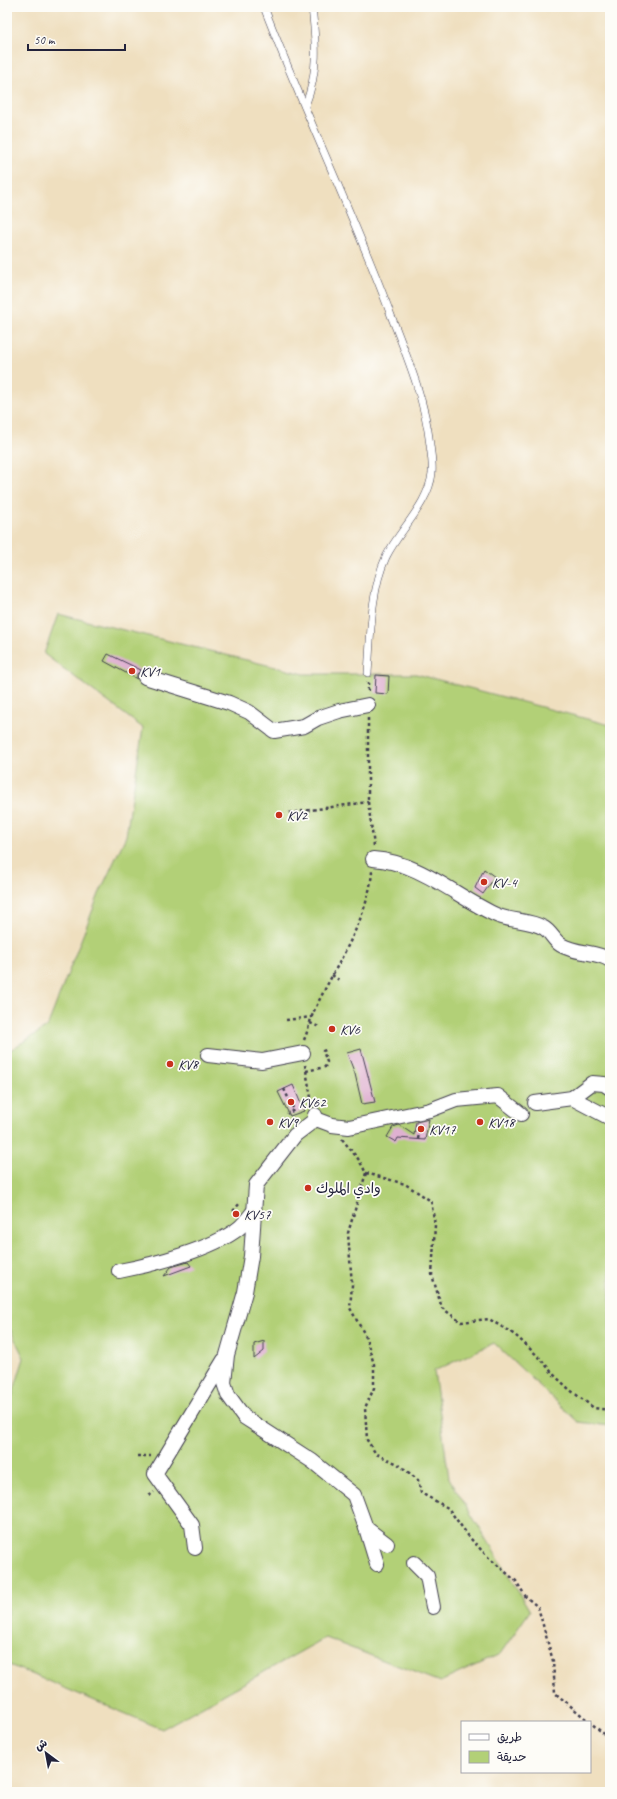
<svg xmlns="http://www.w3.org/2000/svg" width="617" height="1799" viewBox="0 0 617 1799" font-family="Caveat,'Playpen Sans Arabic',sans-serif">
	<style>
		.green { fill: #b2d077; stroke: #6a7959 }
		.building { fill: #dfb1d1 }
		.lines { fill: none; stroke-linecap: round; stroke-linejoin: round }
		.lane-casing { stroke: #413e4f; stroke-width: 8 }
		.street-casing { stroke: #413e4f; stroke-width: 16 }
		.path { stroke: #413e4f; stroke-width: 2.5; stroke-dasharray: 3 3; stroke-linecap: butt }
		.lane { stroke: #fff; stroke-width: 7 }
		.street { stroke: #fff; stroke-width: 14 }
		.poi-dot { fill: #c8321e; stroke: #fdfcf7; stroke-width: 1.5 }
		.labels { text-anchor: middle; stroke-width: 3.5; stroke-linejoin: round; paint-order: stroke }
		.poi-label { font-size: 14px; fill: #22223b; stroke: #fdfcf7; text-anchor: start }
	</style>
	<rect width="100%" height="100%" fill="#fdfcf7"/>
	<filter id="ink" filterUnits="userSpaceOnUse"><feTurbulence type="fractalNoise" baseFrequency=".025" numOctaves="2"/><feDisplacementMap in="SourceGraphic" scale="8" xChannelSelector="R" yChannelSelector="G"/><feConvolveMatrix kernelMatrix="1 2 1 2 8 2 1 2 1" color-interpolation-filters="sRGB"/></filter>
	<filter id="wash" filterUnits="userSpaceOnUse"><feTurbulence type="fractalNoise" baseFrequency=".012" numOctaves="4" result="noise"/><feDisplacementMap in="SourceGraphic" scale="16" xChannelSelector="R" yChannelSelector="G"/><feGaussianBlur stdDeviation="0.9" result="paint"/><feColorMatrix in="noise" values="0 0 0 0 0 0 0 0 0 0 0 0 0 0 0 0 0 1.4 0 .05"/><feComposite in="paint" operator="in"/></filter>
	<g filter="url(#wash)">
		<rect width="100%" height="100%" fill="#efdfbf"/>
		<polygon class="green" points="58,614 304,674 416,674 610,725 610,1426 578,1422 494,1343 434,1371 449,1478 530,1611 500,1654 440,1682 325,1638 162,1729 7,1664 7,1413 24,1358 7,1323 7,1052 47,1027 99,894 126,836 143,728 44,654"/>
		<g id="blocks">
			<g class="building">
				<polygon points="108,654 141,670 137,674 137,679 104,661"/>
				<polygon points="376,675 389,676 388,694 375,693"/>
				<polygon points="484,869 495,877 483,894 475,888"/>
				<polygon points="361,1049 375,1102 362,1104 355,1074 347,1053"/>
				<polygon points="293,1085 304,1111 290,1116 278,1092"/>
				<polygon points="429,1119 425,1140 398,1138 396,1142 387,1137 393,1127 399,1125 414,1135 416,1122"/>
				<polygon points="188,1262 191,1266 164,1276 171,1267"/>
				<polygon points="264,1341 264,1351 254,1359 254,1344"/>
			</g>
		</g>
	</g>
	<g filter="url(#ink)">
		<use href="#blocks" fill-opacity="0" stroke="#413e4f" stroke-width="1"/>
		<g class="lines">
			<defs>
				<g id="lane">
					<path d="M 264,7 C 304,112 353,213 392,318 C 408,359 425,400 430,445 C 431,454 433,464 432,473 C 429,504 399,530 386,557 C 370,592 371,636 368,673"/>
					<path d="M 305,106 C 319,72 316,43 312,7"/>
				</g>
				<g id="street">
					<polyline points="145,677 229,703 249,712 274,731 304,726 318,718 339,711 368,705"/>
					<path d="M 373,859 C 419,862 454,895 494,914 C 510,922 528,919 544,928 C 551,932 554,941 561,945 C 576,954 596,951 610,960"/>
					<polyline points="208,1055 262,1061 303,1053"/>
					<polyline points="572,1098 610,1118"/>
					<polyline points="535,1103 572,1098 592,1083 604,1084 610,1088"/>
					<polyline points="315,1115 316,1119 295,1135 256,1185 251,1256 245,1292 227,1355 224,1383 228,1395 244,1417 312,1461 354,1495 366,1528 387,1544"/>
					<polyline points="316,1119 332,1125 349,1127 430,1110 456,1100 498,1096 521,1114"/>
					<path d="M 119,1271 C 152,1265 213,1249 239,1228 C 244,1224 249,1217 253,1212"/>
					<polyline points="366,1528 377,1564"/>
					<polyline points="195,1548 192,1525 155,1474 224,1360"/>
					<polyline points="414,1563 427,1576 433,1607"/>
				</g>
			</defs>
			<use href="#lane" class="lane-casing"/>
			<use href="#street" class="street-casing"/>
			<g class="path">
				<polyline points="368,682 368,693"/>
				<polyline points="368,718 368,802 374,846"/>
				<polyline points="289,813 368,802"/>
				<polyline points="332,975 339,980"/>
				<polyline points="286,1020 312,1017"/>
				<polyline points="310,1023 319,1027"/>
				<path d="M 304,1040 C 308,1031 310,1020 314,1011 C 334,968 369,919 372,871"/>
				<polyline points="305,1065 312,1103"/>
				<polyline points="306,1071 325,1067 327,1062 323,1051 328,1049"/>
				<polyline points="284,1089 294,1110 287,1114"/>
				<polyline points="283,1120 290,1122"/>
				<polyline points="342,1139 359,1160 366,1173 348,1233 352,1285 350,1308 365,1335 374,1364 374,1388 365,1408 367,1440 376,1454 398,1464 418,1480 421,1493 448,1508 470,1538 489,1558 516,1581 526,1597 538,1607 553,1661 555,1693 610,1739"/>
				<polyline points="418,1139 421,1124"/>
				<polyline points="366,1173 405,1184 431,1201 435,1225 432,1275 442,1308 461,1322 489,1319 515,1335 541,1359 553,1374 570,1390 594,1408 610,1410"/>
				<polyline points="233,1211 241,1202"/>
				<polyline points="137,1456 151,1456"/>
				<polyline points="149,1496 154,1492"/>
			</g>
			<use href="#lane" class="lane"/>
			<use href="#street" class="street"/>
		</g>
	</g>
	<g class="poi-dot">
		<circle cx="132" cy="671" r="4"/>
		<circle cx="279" cy="815" r="4"/>
		<circle cx="484" cy="882" r="4"/>
		<circle cx="332" cy="1029" r="4"/>
		<circle cx="170" cy="1064" r="4"/>
		<circle cx="291" cy="1102" r="4"/>
		<circle cx="270" cy="1122" r="4"/>
		<circle cx="480" cy="1122" r="4"/>
		<circle cx="421" cy="1129" r="4"/>
		<circle cx="308" cy="1188" r="4"/>
		<circle cx="236" cy="1214" r="4"/>
	</g>
	<g class="labels">
		<g class="poi-label">
			<text x="140" y="676">KV1</text>
			<text x="287" y="820">KV2</text>
			<text x="492" y="887">KV-4</text>
			<text x="340" y="1034">KV6</text>
			<text x="178" y="1069">KV8</text>
			<text x="299" y="1107">KV62</text>
			<text x="278" y="1127">KV9</text>
			<text x="488" y="1127">KV18</text>
			<text x="429" y="1134">KV17</text>
			<text x="316" y="1193">وادي الملوك</text>
			<text x="244" y="1219">KV57</text>
		</g>
	</g>
	<rect width="617" height="1799" fill="none" stroke="#fdfcf7" stroke-width="24"/>
	<rect x="461" y="1721" width="130" height="52" fill="#fdfcf7" stroke="#a5a5ac"/>
	<rect x="469" y="1734" width="20" height="6" fill="#ffffff" stroke="#a5a5ac"/>
	<text x="497" y="1741" font-size="12" fill="#22223b">طريق</text>
	<rect x="469" y="1751" width="20" height="12" fill="#b2d077" stroke="#a5a5ac"/>
	<text x="497" y="1761" font-size="12" fill="#22223b">حديقة</text>
	<g transform="translate(46 1753) rotate(328)" stroke="#fdfcf7" stroke-width="3" paint-order="stroke">
	<path d="M0-3L7 15L0 10L-7 15Z" fill="#22223b"/>
	<text y="-6" font-size="11" font-weight="bold" text-anchor="middle" fill="#22223b">ش</text>
	</g>
	<path d="M28 44v6h97v-6" fill="none" stroke="#22223b" stroke-width="2"/>
	<text x="34" y="44" font-size="12" fill="#22223b" stroke="#fdfcf7" stroke-width="3" paint-order="stroke">50 m</text>
</svg>
